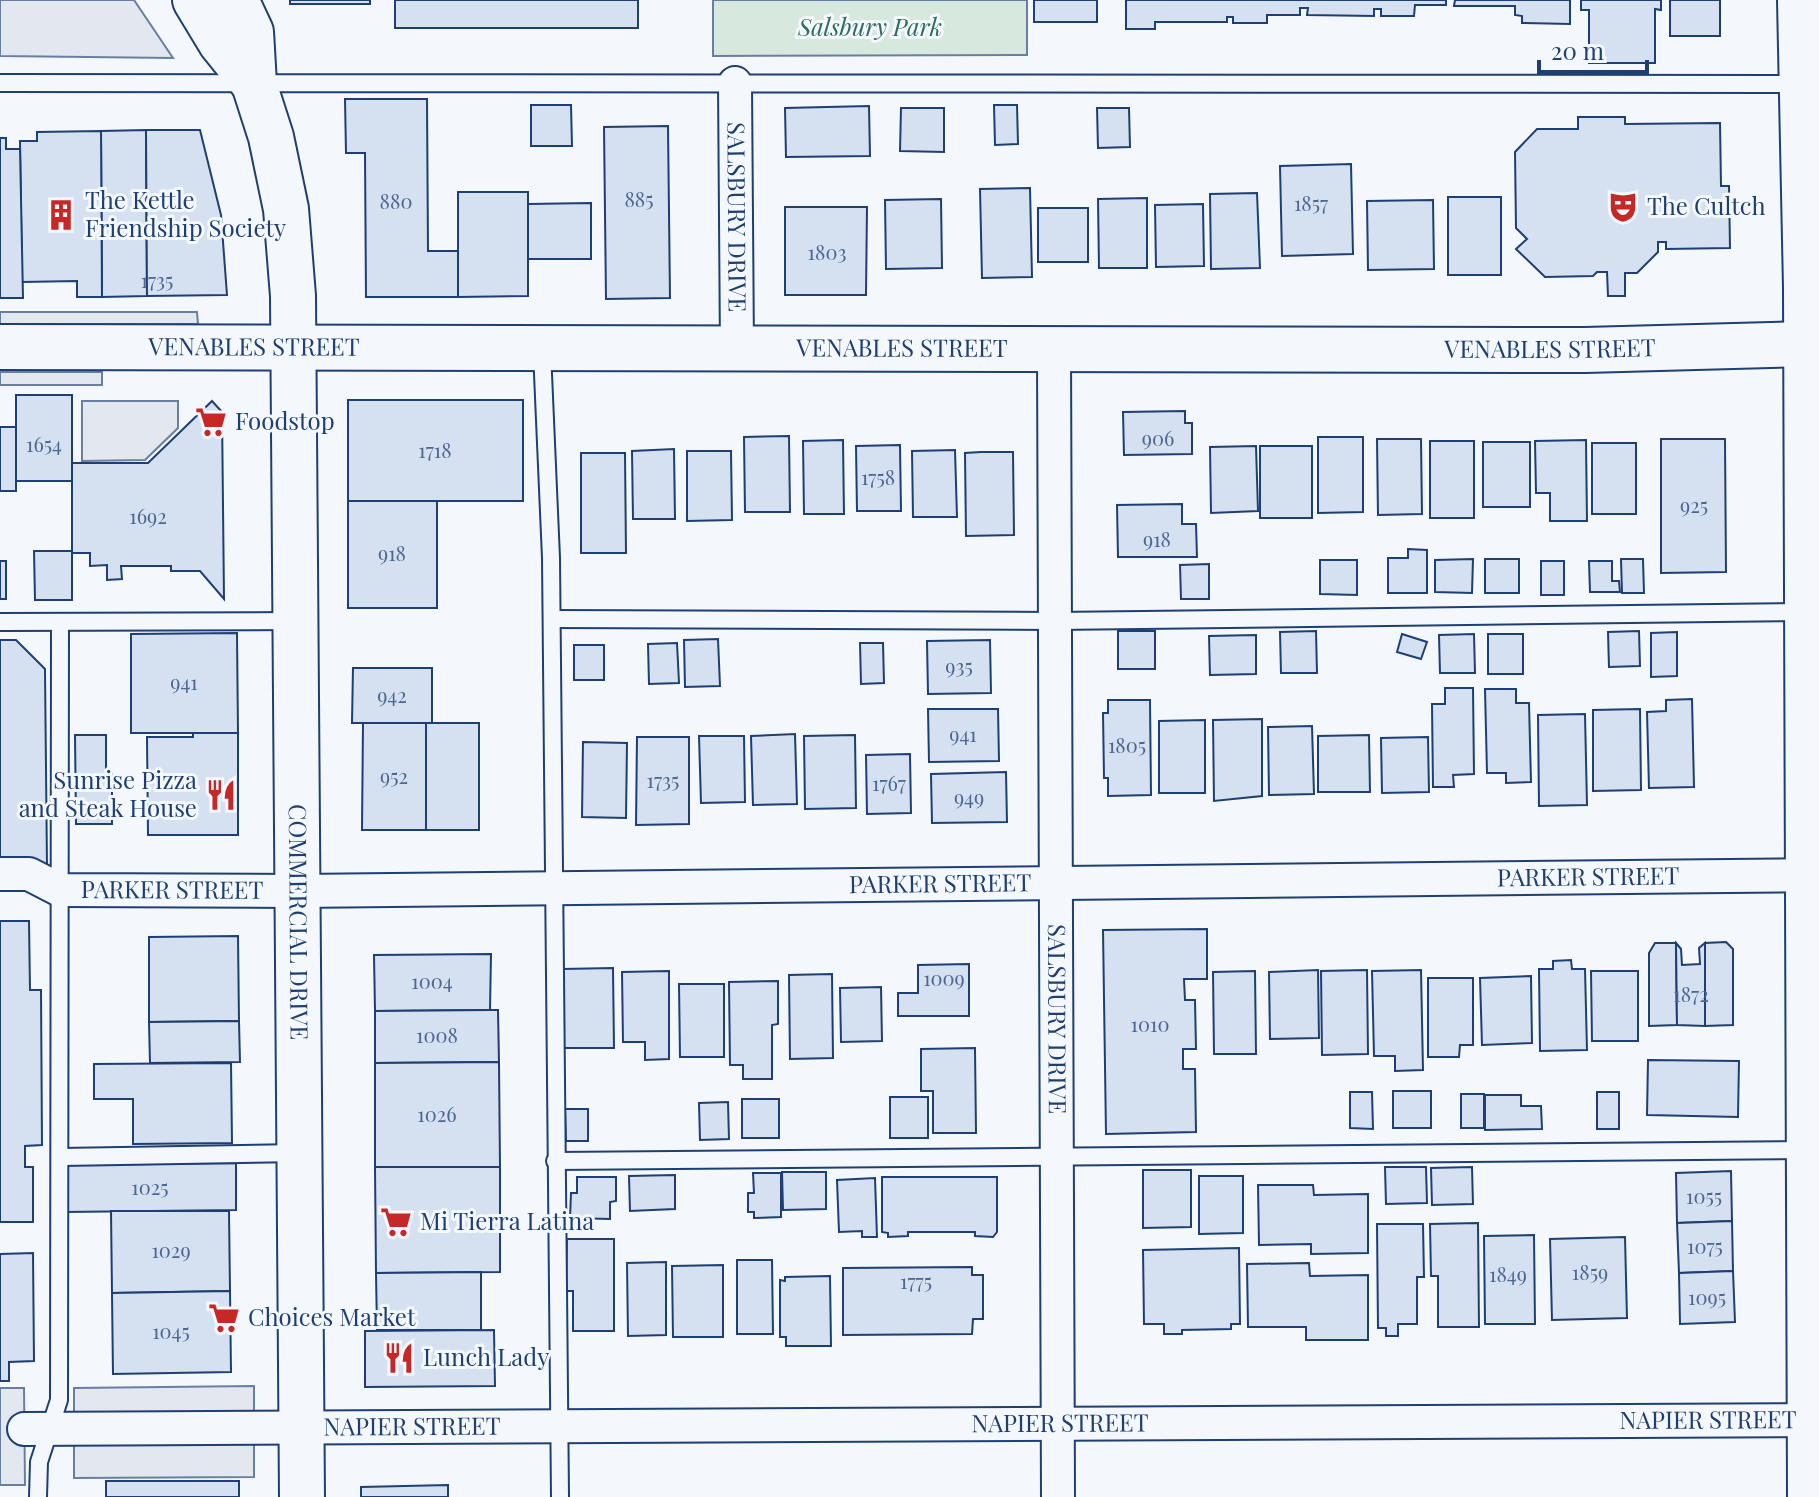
<svg xmlns="http://www.w3.org/2000/svg" width="1819" height="1497" viewBox="0 0 1819 1497" font-family="'Playfair Display',serif">
	<style>
		.green { fill: #d7e8df; stroke: #687fa3; stroke-width: 2 }
		.parking { fill: #e3e8f0; stroke: #687fa3; stroke-width: 2 }
		.building { fill: #d5e0f0; stroke: #1d3f73; stroke-width: 2 }
		.lines { fill: none; stroke-linecap: round; stroke-linejoin: round }
		.lane-casing { stroke: #1d3f73; stroke-width: 20 }
		.street-casing { stroke: #1d3f73; stroke-width: 36 }
		.secondary-casing { stroke: #1d3f73; stroke-width: 48 }
		.lane { stroke: #f4f7fb; stroke-width: 16 }
		.street { stroke: #f4f7fb; stroke-width: 32 }
		.secondary { stroke: #f4f7fb; stroke-width: 44 }
		.labels { text-anchor: middle; stroke-width: 6; stroke-linejoin: round; paint-order: stroke }
		.number-label { font-size: 20px; fill: #4b6792 }
		.park-label { font-size: 24px; font-style: italic; fill: #2c6c60; stroke: #f4f7fb }
		.poi-label { font-size: 24px; fill: #1d3f73; stroke: #f4f7fb; text-anchor: start }
		.street-label { font-size: 24px; fill: #1d3f73; stroke: #f4f7fb }
	</style>
	<rect width="100%" height="100%" fill="#f4f7fb"/>
	<polygon class="green" points="713,0 1027,0 1027,55 713,56"/>
	<g class="parking">
		<polygon points="0,0 134,0 173,58 0,56"/>
		<polygon points="0,312 197,312 198,324 0,324"/>
		<rect x="0" y="372" width="102" height="13"/>
		<polygon points="82,401 178,401 178,428 145,460 82,461"/>
		<polygon points="254,1386 254,1477 74,1478 74,1388"/>
		<polygon points="0,1388 24,1388 25,1485 0,1485"/>
	</g>
	<g class="building">
		<rect x="290" y="0" width="80" height="4"/>
		<rect x="395" y="0" width="243" height="28"/>
		<rect x="1034" y="0" width="63" height="22"/>
		<polygon points="1126,0 1446,0 1446,5 1415,5 1414,16 1381,16 1381,9 1374,9 1374,16 1307,15 1308,8 1300,8 1300,15 1267,15 1267,23 1233,23 1233,17 1227,17 1227,22 1155,22 1155,29 1126,29"/>
		<polygon points="1455,0 1570,0 1570,24 1522,23 1522,16 1515,15 1515,6 1454,6"/>
		<polygon points="1581,0 1661,0 1661,10 1655,9 1655,63 1589,63 1589,10 1581,10"/>
		<rect x="1670" y="0" width="50" height="36"/>
		<polygon points="345,99 427,99 428,251 458,251 458,297 366,297 365,153 346,153"/>
		<polygon points="531,105 571,105 572,146 531,146"/>
		<polygon points="994,105 1017,105 1018,144 995,145"/>
		<polygon points="869,106 870,156 786,157 785,108"/>
		<polygon points="901,108 944,108 944,152 900,151"/>
		<polygon points="1097,108 1129,108 1130,147 1098,148"/>
		<polygon points="1578,117 1625,117 1625,124 1720,123 1721,186 1729,186 1730,248 1666,249 1666,242 1658,242 1658,252 1637,273 1625,273 1625,296 1608,296 1607,272 1597,272 1593,276 1545,277 1516,249 1527,239 1516,228 1515,152 1537,129 1578,129"/>
		<polygon points="668,126 670,298 606,299 604,127"/>
		<polygon points="146,130 147,296 102,297 101,131"/>
		<polygon points="146,130 200,130 221,215 227,295 147,296"/>
		<polygon points="101,131 102,297 77,297 77,281 22,282 20,141 37,141 37,132"/>
		<polygon points="0,138 6,138 6,149 20,149 23,298 0,298"/>
		<polygon points="1351,164 1353,254 1282,256 1280,166"/>
		<polygon points="1030,188 1032,277 982,278 980,189"/>
		<polygon points="458,192 528,192 528,296 458,297"/>
		<polygon points="1257,193 1260,268 1211,269 1210,194"/>
		<rect x="1448" y="197" width="53" height="78"/>
		<polygon points="1147,198 1147,268 1099,268 1098,199"/>
		<polygon points="941,199 942,268 886,269 885,200"/>
		<polygon points="1433,200 1434,269 1368,270 1367,201"/>
		<polygon points="591,203 591,259 528,259 528,204"/>
		<polygon points="1203,204 1204,266 1156,267 1155,205"/>
		<polygon points="785,207 867,207 866,295 785,295"/>
		<rect x="1038" y="208" width="50" height="54"/>
		<rect x="16" y="395" width="56" height="86"/>
		<rect x="348" y="400" width="175" height="101"/>
		<polygon points="212,401 222,412 224,599 200,571 171,571 171,566 121,566 122,579 107,580 107,565 90,566 90,553 72,553 72,463 148,463"/>
		<polygon points="1185,411 1185,423 1192,423 1192,454 1124,455 1123,412"/>
		<rect x="0" y="427" width="16" height="64"/>
		<polygon points="789,436 790,512 745,512 744,437"/>
		<polygon points="1318,437 1363,437 1363,512 1318,513"/>
		<polygon points="1377,439 1421,439 1422,514 1378,515"/>
		<polygon points="1661,439 1725,439 1726,572 1661,573"/>
		<polygon points="843,440 844,514 804,514 803,441"/>
		<polygon points="1586,440 1587,521 1550,521 1550,493 1536,493 1535,441"/>
		<rect x="1430" y="441" width="44" height="77"/>
		<rect x="1483" y="442" width="47" height="65"/>
		<rect x="1592" y="443" width="44" height="71"/>
		<polygon points="900,445 901,511 857,511 856,446"/>
		<polygon points="1256,446 1258,511 1211,513 1210,447"/>
		<rect x="1260" y="446" width="52" height="72"/>
		<polygon points="674,449 675,519 633,519 632,451"/>
		<polygon points="955,450 957,517 913,517 912,451"/>
		<polygon points="687,451 731,451 732,520 687,521"/>
		<polygon points="981,452 1013,452 1014,535 966,536 965,453"/>
		<polygon points="581,453 625,453 626,553 581,553"/>
		<rect x="348" y="501" width="89" height="107"/>
		<polygon points="1182,504 1182,524 1196,524 1197,557 1118,557 1117,505"/>
		<polygon points="1408,549 1427,550 1427,593 1388,593 1388,558 1408,558"/>
		<polygon points="34,551 72,551 72,600 35,600"/>
		<polygon points="1473,559 1472,593 1435,592 1435,560"/>
		<rect x="1485" y="559" width="34" height="34"/>
		<polygon points="1621,559 1643,559 1644,593 1622,593"/>
		<polygon points="1320,560 1357,560 1357,595 1320,594"/>
		<rect x="0" y="561" width="6" height="38"/>
		<rect x="1541" y="561" width="23" height="34"/>
		<polygon points="1589,561 1612,561 1612,581 1619,581 1620,592 1590,592"/>
		<polygon points="1209,564 1209,599 1181,599 1180,565"/>
		<rect x="1118" y="631" width="37" height="38"/>
		<polygon points="1316,631 1317,673 1281,673 1280,632"/>
		<polygon points="1639,631 1640,666 1609,667 1608,632"/>
		<polygon points="1677,632 1677,676 1651,677 1651,633"/>
		<polygon points="237,633 238,733 131,733 131,634"/>
		<polygon points="1402,634 1427,642 1421,659 1397,652"/>
		<polygon points="1474,634 1475,673 1440,673 1439,635"/>
		<rect x="1488" y="634" width="35" height="40"/>
		<polygon points="1256,635 1256,674 1210,675 1209,636"/>
		<polygon points="718,639 720,686 685,687 684,640"/>
		<polygon points="0,640 16,640 45,669 47,867 0,867"/>
		<polygon points="990,640 991,693 928,694 927,641"/>
		<polygon points="677,643 679,683 649,684 648,644"/>
		<polygon points="860,643 883,643 884,683 861,684"/>
		<rect x="574" y="645" width="30" height="35"/>
		<polygon points="353,668 432,668 432,723 352,723"/>
		<polygon points="1445,688 1473,688 1474,774 1453,775 1454,787 1433,787 1432,704 1445,704"/>
		<polygon points="1485,689 1516,689 1516,703 1529,703 1531,782 1506,783 1506,773 1487,773"/>
		<polygon points="1692,699 1694,787 1649,788 1647,712 1666,711 1666,700"/>
		<polygon points="1108,700 1150,700 1151,795 1108,796 1108,778 1104,778 1103,713 1108,713"/>
		<polygon points="928,709 998,709 999,761 929,762"/>
		<polygon points="1640,709 1641,790 1593,791 1593,710"/>
		<polygon points="1585,714 1587,805 1539,806 1538,715"/>
		<polygon points="1262,719 1262,796 1214,801 1213,720"/>
		<polygon points="1205,720 1205,793 1159,793 1159,721"/>
		<polygon points="363,723 426,723 426,830 362,830"/>
		<rect x="426" y="723" width="53" height="107"/>
		<polygon points="1312,726 1314,794 1269,795 1268,727"/>
		<polygon points="193,733 238,733 238,835 148,835 147,737 193,737"/>
		<polygon points="795,734 797,804 753,805 751,736"/>
		<polygon points="75,735 106,735 106,771 112,771 112,824 76,824"/>
		<polygon points="855,735 856,808 805,809 804,736"/>
		<polygon points="1369,735 1370,792 1318,792 1318,736"/>
		<polygon points="699,736 744,736 745,802 701,803"/>
		<polygon points="637,737 689,737 689,824 636,825"/>
		<polygon points="1428,737 1429,792 1382,793 1381,738"/>
		<polygon points="583,742 627,743 626,818 582,817"/>
		<polygon points="910,754 911,813 867,814 866,755"/>
		<polygon points="1006,772 1007,822 932,823 931,774"/>
		<polygon points="0,921 29,921 30,990 41,990 42,1145 25,1146 25,1167 33,1167 33,1222 0,1222"/>
		<polygon points="1207,929 1207,979 1184,979 1185,1000 1195,1000 1196,1049 1183,1049 1183,1069 1195,1069 1196,1132 1106,1134 1103,930"/>
		<polygon points="238,936 239,1021 149,1022 149,937"/>
		<polygon points="1726,942 1733,949 1733,1025 1705,1026 1705,943"/>
		<polygon points="1655,943 1676,943 1677,1025 1649,1026 1649,953"/>
		<polygon points="1676,943 1681,949 1682,965 1700,964 1699,948 1705,943 1705,1026 1677,1025"/>
		<polygon points="491,954 490,1010 375,1011 374,955"/>
		<polygon points="1571,960 1572,969 1585,969 1587,1050 1540,1051 1539,969 1553,969 1553,961"/>
		<polygon points="969,964 969,1016 898,1016 898,993 918,993 918,965"/>
		<polygon points="613,968 614,1048 563,1048 562,969"/>
		<polygon points="1318,970 1319,1038 1270,1039 1269,972"/>
		<polygon points="1367,970 1368,1054 1322,1055 1321,971"/>
		<polygon points="1421,970 1423,1070 1395,1071 1395,1056 1374,1056 1372,971"/>
		<polygon points="669,971 669,1059 645,1060 645,1042 623,1042 622,972"/>
		<polygon points="1255,971 1256,1054 1214,1054 1213,972"/>
		<polygon points="1591,971 1638,971 1638,1041 1592,1041"/>
		<polygon points="832,974 833,1058 790,1059 789,975"/>
		<polygon points="1531,976 1532,1043 1482,1045 1480,978"/>
		<polygon points="1428,978 1473,978 1473,1045 1460,1045 1459,1057 1428,1057"/>
		<polygon points="778,981 778,1024 772,1025 772,1079 743,1079 743,1065 730,1065 729,982"/>
		<polygon points="679,984 724,984 724,1057 680,1057"/>
		<polygon points="881,987 882,1041 841,1042 840,988"/>
		<polygon points="490,1010 498,1010 499,1062 375,1063 375,1011"/>
		<polygon points="239,1021 240,1062 150,1063 149,1022"/>
		<polygon points="975,1048 976,1133 933,1133 933,1091 921,1091 921,1049"/>
		<polygon points="1648,1060 1739,1061 1738,1117 1647,1115"/>
		<polygon points="499,1062 500,1167 375,1167 375,1063"/>
		<polygon points="231,1063 232,1143 133,1144 133,1099 94,1099 94,1064"/>
		<rect x="1393" y="1091" width="38" height="37"/>
		<polygon points="1350,1092 1372,1092 1373,1129 1350,1128"/>
		<rect x="1597" y="1092" width="22" height="37"/>
		<rect x="1461" y="1094" width="23" height="34"/>
		<polygon points="1485,1095 1521,1095 1521,1106 1541,1106 1542,1129 1485,1130"/>
		<rect x="890" y="1097" width="38" height="41"/>
		<rect x="742" y="1099" width="37" height="39"/>
		<polygon points="728,1102 729,1139 700,1140 699,1103"/>
		<polygon points="565,1109 588,1109 588,1141 566,1141"/>
		<polygon points="236,1163 236,1210 65,1212 64,1165"/>
		<polygon points="375,1167 500,1167 500,1272 376,1273"/>
		<polygon points="1385,1167 1426,1167 1427,1203 1386,1204"/>
		<polygon points="1472,1167 1473,1204 1432,1205 1431,1168"/>
		<polygon points="1143,1170 1191,1170 1191,1227 1143,1228"/>
		<polygon points="1731,1171 1732,1221 1677,1223 1676,1173"/>
		<polygon points="782,1172 826,1172 826,1209 783,1210"/>
		<polygon points="753,1173 781,1173 781,1217 754,1218 754,1212 748,1212 748,1193 754,1193"/>
		<polygon points="675,1175 675,1209 630,1211 629,1176"/>
		<polygon points="1199,1176 1243,1176 1243,1233 1199,1234"/>
		<polygon points="577,1177 616,1177 616,1201 610,1202 610,1219 570,1218 571,1193 577,1193"/>
		<polygon points="882,1177 997,1177 997,1232 993,1237 975,1236 975,1232 908,1232 908,1236 888,1237 888,1233 882,1232"/>
		<polygon points="875,1178 877,1237 862,1237 862,1231 839,1232 837,1180"/>
		<polygon points="1258,1185 1313,1185 1314,1195 1368,1194 1368,1253 1311,1254 1311,1244 1259,1245"/>
		<polygon points="111,1211 229,1211 230,1291 112,1293"/>
		<polygon points="1732,1221 1733,1271 1679,1273 1677,1223"/>
		<polygon points="1478,1223 1479,1327 1438,1327 1438,1276 1431,1276 1430,1224"/>
		<polygon points="1377,1224 1423,1224 1424,1277 1417,1277 1417,1324 1398,1324 1398,1336 1386,1336 1386,1328 1378,1328"/>
		<polygon points="1534,1235 1535,1324 1485,1324 1484,1236"/>
		<polygon points="1625,1237 1627,1318 1552,1320 1550,1239"/>
		<polygon points="567,1239 614,1239 614,1331 573,1331 573,1291 566,1291"/>
		<polygon points="1239,1248 1240,1324 1231,1324 1231,1329 1182,1330 1182,1334 1164,1334 1164,1324 1144,1324 1143,1250"/>
		<polygon points="33,1253 34,1361 9,1362 9,1381 0,1381 0,1254"/>
		<polygon points="737,1260 772,1260 773,1334 737,1334"/>
		<polygon points="666,1262 666,1335 628,1336 627,1263"/>
		<polygon points="1309,1263 1310,1276 1368,1275 1368,1340 1306,1340 1306,1327 1248,1327 1247,1264"/>
		<polygon points="723,1265 723,1337 673,1337 672,1266"/>
		<polygon points="972,1267 972,1275 983,1275 983,1319 973,1319 972,1334 843,1335 843,1268"/>
		<polygon points="1733,1271 1735,1322 1680,1324 1679,1273"/>
		<polygon points="481,1272 481,1330 377,1330 376,1273"/>
		<polygon points="830,1276 831,1346 786,1346 786,1337 780,1337 780,1280 785,1281 785,1277"/>
		<polygon points="230,1291 231,1372 113,1374 112,1293"/>
		<polygon points="494,1330 495,1386 365,1387 365,1331"/>
		<rect x="106" y="1481" width="133" height="16"/>
		<polygon points="448,1485 448,1497 361,1497 361,1487"/>
	</g>
	<g class="lines">
		<defs>
			<g id="lane">
				<polyline points="0,83 1798,84"/>
				<polyline points="542,351 551,558 560,1497"/>
				<polyline points="552,619 1055,621 1805,612"/>
				<polyline points="0,622 294,621"/>
				<polyline points="61,1157 299,1153"/>
				<polyline points="555,1161 1807,1150"/>
				<polyline points="38,1497 39,1462 59,1400 60,622"/>
			</g>
			<g id="street">
				<path id="s1" d="M 735,83 L 737,351"/>
				<path id="s2" d="M 1054,349 L 1058,1497"/>
				<path id="s3" d="M 0,874 L 29,874 L 60,890 L 298,891 L 1819,875"/>
				<path id="s4" d="M 24,1429 L 1819,1420"/>
			</g>
			<g id="secondary">
				<polyline points="195,0 221,43 254,84"/>
				<path id="s5" d="M 236,0 L 251,32 L 254,84 L 271,137 L 286,209 L 293,296 L 302,1497"/>
				<polyline points="1800,0 1806,288 1810,1497"/>
				<path id="s6" d="M 0,347 L 1585,350 L 1805,344"/>
			</g>
		</defs>
		<use href="#lane" class="lane-casing"/>
		<use href="#street" class="street-casing"/>
		<use href="#secondary" class="secondary-casing"/>
		<use href="#lane" class="lane"/>
		<use href="#street" class="street"/>
		<use href="#secondary" class="secondary"/>
	</g>
	<defs>
		<symbol id="theatre-bare" viewBox="-9 -9 18 18"><path d="M-5-5.5Q0-4 5-5.5V0Q5 5 0 6Q-5 5-5 0ZM-3.3-2.5H-1v1.5H-3.3ZM1-2.5H3.3v1.5H1ZM-2.8 1Q0 5.5 2.8 1Z" fill="#c62828" stroke="#f4f7fb" stroke-width="2.5" paint-order="stroke"/></symbol>
		<symbol id="building-bare" viewBox="-9 -9 18 18"><path d="M-4-6H4V6H1V3H-1V6H-4ZM-2.5-4.3h1.7v1.8h-1.7ZM.8-4.3h1.7v1.8H.8ZM-2.5-1h1.7V.8h-1.7ZM.8-1h1.7V.8H.8Z" fill="#c62828" stroke="#f4f7fb" stroke-width="2.5" paint-order="stroke"/></symbol>
		<symbol id="supermarket-bare" viewBox="-9 -9 18 18"><path d="M-6-5.5h2.5l.6 2H6L4.5 2H-2.5L-4.4-4H-6ZM-1.5 3.2a1.3 1.3 0 1 0 .1 0ZM3 3.2a1.3 1.3 0 1 0 .1 0Z" fill="#c62828" stroke="#f4f7fb" stroke-width="2.5" paint-order="stroke"/></symbol>
		<symbol id="restaurant-bare" viewBox="-9 -9 18 18"><path d="M-5-6h1v4h1v-4h1v4h1v-4h1v5L-1.5 .5V6h-2V.5L-5-1ZM5-6V6H3V1.5H1.5Q1.5-4 5-6Z" fill="#c62828" stroke="#f4f7fb" stroke-width="2.5" paint-order="stroke"/></symbol>
	</defs>
	<g fill-rule="evenodd">
		<use href="#theatre-bare" x="1601" y="185" width="44" height="44"/>
		<use href="#building-bare" x="39" y="193" width="44" height="44"/>
		<use href="#supermarket-bare" x="189" y="400" width="44" height="44"/>
		<use href="#restaurant-bare" x="199" y="773" width="44" height="44"/>
		<use href="#supermarket-bare" x="374" y="1200" width="44" height="44"/>
		<use href="#supermarket-bare" x="202" y="1296" width="44" height="44"/>
		<use href="#restaurant-bare" x="377" y="1336" width="44" height="44"/>
	</g>
	<g class="labels">
		<g class="number-label">
			<text x="639" y="207">885</text>
			<text x="396" y="209">880</text>
			<text x="1311" y="211">1857</text>
			<text x="827" y="260">1803</text>
			<text x="157" y="288">1735</text>
			<text x="1158" y="446">906</text>
			<text x="44" y="452">1654</text>
			<text x="435" y="458">1718</text>
			<text x="878" y="485">1758</text>
			<text x="1694" y="513">925</text>
			<text x="148" y="524">1692</text>
			<text x="1157" y="547">918</text>
			<text x="392" y="561">918</text>
			<text x="959" y="674">935</text>
			<text x="184" y="690">941</text>
			<text x="392" y="703">942</text>
			<text x="963" y="742">941</text>
			<text x="1127" y="753">1805</text>
			<text x="394" y="784">952</text>
			<text x="663" y="788">1735</text>
			<text x="889" y="791">1767</text>
			<text x="969" y="805">949</text>
			<text x="944" y="986">1009</text>
			<text x="432" y="989">1004</text>
			<text x="1691" y="1002">1872</text>
			<text x="1150" y="1032">1010</text>
			<text x="437" y="1043">1008</text>
			<text x="437" y="1122">1026</text>
			<text x="150" y="1195">1025</text>
			<text x="1704" y="1204">1055</text>
			<text x="1705" y="1254">1075</text>
			<text x="171" y="1258">1029</text>
			<text x="1590" y="1280">1859</text>
			<text x="1508" y="1282">1849</text>
			<text x="916" y="1289">1775</text>
			<text x="1707" y="1305">1095</text>
			<text x="171" y="1339">1045</text>
		</g>
		<g class="park-label">
			<text x="870" y="36">Salsbury Park</text>
		</g>
		<g class="poi-label">
			<text x="85" y="209">The Kettle<tspan x="85" dy="28">Friendship Society</tspan></text>
			<text x="1647" y="215">The Cultch</text>
			<text x="235" y="430">Foodstop</text>
			<text x="197" y="789" text-anchor="end">Sunrise Pizza<tspan x="197" dy="28">and Steak House</tspan></text>
			<text x="420" y="1230">Mi Tierra Latina</text>
			<text x="248" y="1326">Choices Market</text>
			<text x="423" y="1366">Lunch Lady</text>
		</g>
		<g class="street-label">
			<text dy="8" stroke="none"><textPath href="#s1" startOffset="134">SALSBURY DRIVE</textPath></text>
			<text dy="8" stroke="none"><textPath href="#s6" startOffset="254">VENABLES STREET</textPath></text>
			<text dy="8" stroke="none"><textPath href="#s6" startOffset="1550">VENABLES STREET</textPath></text>
			<text dy="8" stroke="none"><textPath href="#s6" startOffset="902">VENABLES STREET</textPath></text>
			<text dy="8" stroke="none"><textPath href="#s3" startOffset="1592">PARKER STREET</textPath></text>
			<text dy="8" stroke="none"><textPath href="#s3" startOffset="944">PARKER STREET</textPath></text>
			<text dy="8" stroke="none"><textPath href="#s3" startOffset="176">PARKER STREET</textPath></text>
			<text dy="8" stroke="none"><textPath href="#s5" startOffset="930">COMMERCIAL DRIVE</textPath></text>
			<text dy="8" stroke="none"><textPath href="#s2" startOffset="670">SALSBURY DRIVE</textPath></text>
			<text dy="8" stroke="none"><textPath href="#s4" startOffset="1684">NAPIER STREET</textPath></text>
			<text dy="8" stroke="none"><textPath href="#s4" startOffset="1036">NAPIER STREET</textPath></text>
			<text dy="8" stroke="none"><textPath href="#s4" startOffset="388">NAPIER STREET</textPath></text>
		</g>
	</g>
	<path d="M1539 60v12h108v-12" fill="none" stroke="#1d3f73" stroke-width="4"/>
	<text x="1551" y="60" font-size="24" fill="#1d3f73" stroke="#f4f7fb" stroke-width="6" paint-order="stroke">20 m</text>
</svg>
